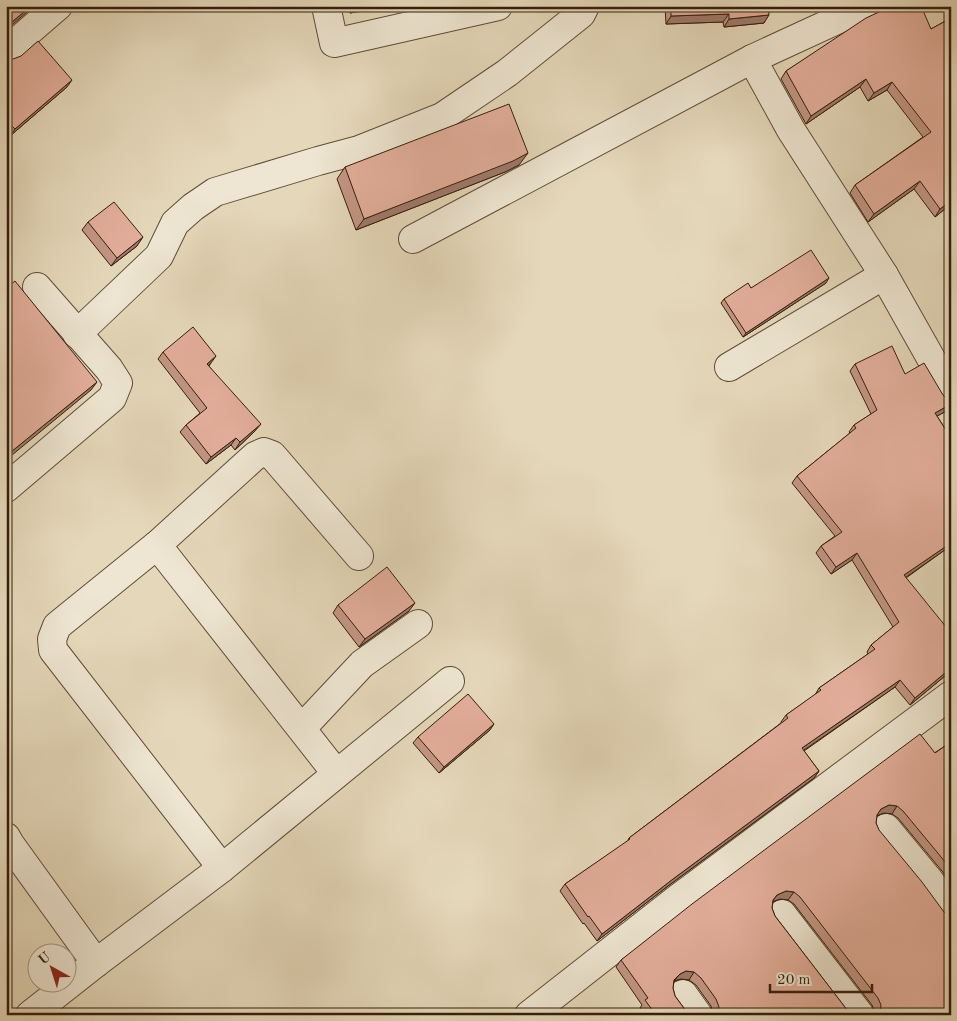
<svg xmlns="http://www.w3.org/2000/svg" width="957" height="1021" viewBox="0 0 957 1021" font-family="'Old Standard TT',serif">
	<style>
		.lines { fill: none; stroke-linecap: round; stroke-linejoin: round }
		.minor-casing { stroke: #604c37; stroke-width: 30 }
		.minor { stroke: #eee6d2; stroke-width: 28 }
		.wall { fill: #c39685; stroke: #341e0b }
		.shaded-wall { fill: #9f7a6c; stroke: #341e0b }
		.building { fill: #e3ae9b; stroke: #341e0b }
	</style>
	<rect width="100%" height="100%" fill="#e5d8ba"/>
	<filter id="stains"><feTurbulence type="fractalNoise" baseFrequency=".004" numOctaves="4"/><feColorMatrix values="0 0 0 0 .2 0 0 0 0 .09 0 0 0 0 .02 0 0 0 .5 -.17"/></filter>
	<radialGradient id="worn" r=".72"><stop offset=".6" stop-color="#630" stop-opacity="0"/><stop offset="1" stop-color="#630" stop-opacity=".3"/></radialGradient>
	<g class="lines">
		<defs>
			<g id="minor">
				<polyline points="326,6 334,43 498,6"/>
				<polyline points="6,51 58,6"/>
				<polyline points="752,59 791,130 884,275 951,394"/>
				<polyline points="413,239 752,59 867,6"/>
				<polyline points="77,334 159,256 175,223 193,207 215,192 318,161 359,150 442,117 507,73 581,14 585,6"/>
				<polyline points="729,367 884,275"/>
				<polyline points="6,488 112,398 118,383 109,369 37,287"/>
				<polyline points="157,545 336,773"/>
				<polyline points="302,728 362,664 418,624"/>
				<polyline points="886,828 929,880 951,910"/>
				<polyline points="6,837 10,844 96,963"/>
				<polyline points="222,868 53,650 52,639 57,626 157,545 255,456 264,452 272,455 359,556"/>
				<polyline points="782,914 860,1015"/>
				<polyline points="683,994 698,1015"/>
				<polyline points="30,1015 96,963 222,868 450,681"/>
				<polyline points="529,1015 677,899 951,695"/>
			</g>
		</defs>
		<use href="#minor" class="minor-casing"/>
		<use href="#minor" class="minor"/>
	</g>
	<g class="wall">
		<polygon points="349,6 389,6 350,13"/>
		<polygon points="665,6 797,6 769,12 764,23 724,27 723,22 666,24"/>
		<polygon points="882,6 908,6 909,11 931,29 951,18 951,204 935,217 914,189 868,222 850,193 855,185 923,137 887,90 868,101 860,87 806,124 781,79 786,71 879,12 882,10"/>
		<polygon points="6,59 67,87 10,136 8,133"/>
		<polygon points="519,165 505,172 356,230 337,179 345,167"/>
		<polygon points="88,222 137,246 111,266 82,230"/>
		<polygon points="826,283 743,337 721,303 724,299 751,288"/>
		<polygon points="951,348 951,362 947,354"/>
		<polygon points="163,352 211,363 209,366 255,431 235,450 231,445 206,464 180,432 186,425 200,413 158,359"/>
		<polygon points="855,364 905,374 950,409 937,416 951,438 951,551 949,547 906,578 951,671 910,705 895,687 804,751 819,771 814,778 668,886 597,941 584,923 583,924 560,891 565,884 627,842 629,838 781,723 781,722 786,715 815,695 819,688 868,654 867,652 871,645 893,627 852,560 831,574 816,553 821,546 835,536 792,483 797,476 850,433 849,432 854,425 871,414 850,371"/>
		<polygon points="338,605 409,611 359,647 333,613"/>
		<polygon points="490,730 439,773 413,743 418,737"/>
		<polygon points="951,742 951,883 942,871 898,818 892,814 884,813 877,816 876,823 951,1015 875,1015 875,1012 872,1005 794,904 788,900 780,899 773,902 772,908 775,916 851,1015 713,1015 711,1006 696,985 689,980 681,979 674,981 673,988 675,996 689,1015 645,1015 640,1008 642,1005 616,967 621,960"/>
	</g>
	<g class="shaded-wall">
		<polygon points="31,6 34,6 6,30 6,27"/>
		<polygon points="354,6 389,6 350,13"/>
		<polygon points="767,6 797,6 763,13"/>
		<polygon points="824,6 829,6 822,10"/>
		<polygon points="729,14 723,22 666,24 671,16"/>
		<polygon points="769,15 764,23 724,27 729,19"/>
		<polygon points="866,79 860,87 806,124 811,116"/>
		<polygon points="72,80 67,87 10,136 15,129"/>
		<polygon points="892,82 887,90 868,101 874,93"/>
		<polygon points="528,153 519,165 505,172 356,230 364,219"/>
		<polygon points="920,181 914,189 868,222 874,214"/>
		<polygon points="951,201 951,204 935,217 940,209"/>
		<polygon points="143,237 137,246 111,266 117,258"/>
		<polygon points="829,278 826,283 743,337 746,333"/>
		<polygon points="216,356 211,363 202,371 207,364"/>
		<polygon points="97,382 91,390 6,460 6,456"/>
		<polygon points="951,404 951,408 950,409 930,420 935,413"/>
		<polygon points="261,424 255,431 235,450 240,442"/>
		<polygon points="236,438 231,445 206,464 211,457"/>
		<polygon points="951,543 951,545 949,547 899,582 904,575"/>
		<polygon points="857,553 852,560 831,574 836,567"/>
		<polygon points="415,603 409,611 359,647 365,639"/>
		<polygon points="951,668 951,671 910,705 915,698"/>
		<polygon points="900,680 895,687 797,755 802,748"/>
		<polygon points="494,724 490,730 439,773 444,767"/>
		<polygon points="819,771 814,778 668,886 597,941 602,934 673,879"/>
		<polygon points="889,805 897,806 892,814 884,813 876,816 881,809"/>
		<polygon points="786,891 794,892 788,900 780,899 772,902 777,895"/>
		<polygon points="686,971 694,972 689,980 681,979 674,981 669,987 680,974"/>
	</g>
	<g class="building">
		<polygon points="6,6 31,6 6,27"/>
		<polygon points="671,6 768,6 769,15 729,19 729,14 671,16"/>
		<polygon points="886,6 908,6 909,11 919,6 921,6 931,29 951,18 951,201 940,209 920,181 874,214 855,185 931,132 892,82 874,93 866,79 811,116 786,71 866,18 879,12"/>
		<polygon points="38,41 72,80 15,129 12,126 6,132 6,59 13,59 21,56"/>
		<polygon points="509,104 528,153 513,161 364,219 345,167"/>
		<polygon points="114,202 143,237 117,258 88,222"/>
		<polygon points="811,250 829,278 746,333 724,299 748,283 751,288"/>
		<polygon points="15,281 97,382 6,456 6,288"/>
		<polygon points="193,327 216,356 207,364 261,424 240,442 236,438 211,457 186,425 207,408 163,352"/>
		<polygon points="892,346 905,374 924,363 943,395 948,400 951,401 951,404 935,413 951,438 951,543 904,575 951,633 951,668 915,698 900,680 802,748 819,771 673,879 602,934 589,916 588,917 565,884 630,839 629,838 788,718 786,715 821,690 819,688 875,649 871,645 899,622 857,553 836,567 821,546 842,532 797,476 856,428 854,425 877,410 855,364"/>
		<polygon points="387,567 415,603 365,639 338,605"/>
		<polygon points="468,694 494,724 444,767 418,737"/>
		<polygon points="920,734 935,753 951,742 951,869 903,811 897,806 889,805 881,809 877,815 876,823 879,830 922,882 944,912 951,917 951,1015 878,1015 880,1013 881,1005 878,998 800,897 794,892 786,891 777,895 773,900 772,908 775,916 851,1015 717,1015 719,1007 716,999 701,978 694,972 686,971 680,974 674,980 673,988 675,996 689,1015 656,1015 645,1000 648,998 621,960 692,904"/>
	</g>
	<rect width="957" height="1021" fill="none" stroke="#e5d8ba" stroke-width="25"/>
	<rect x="8" y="8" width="942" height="1006" fill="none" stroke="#341e0b" stroke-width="2.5"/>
	<rect x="12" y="12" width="932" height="996" fill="none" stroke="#341e0b"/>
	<g transform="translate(52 968) rotate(321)"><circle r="24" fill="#eee6d2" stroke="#a49682"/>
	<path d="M0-4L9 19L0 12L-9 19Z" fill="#8f2418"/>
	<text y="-8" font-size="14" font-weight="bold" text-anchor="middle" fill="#341e0b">U</text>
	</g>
	<path d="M770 984v8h102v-8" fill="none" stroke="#341e0b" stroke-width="2.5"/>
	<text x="777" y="984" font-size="15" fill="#341e0b" stroke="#eee6d2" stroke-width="4" paint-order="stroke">20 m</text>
	<rect width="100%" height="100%" filter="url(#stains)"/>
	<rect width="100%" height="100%" fill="url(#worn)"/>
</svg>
